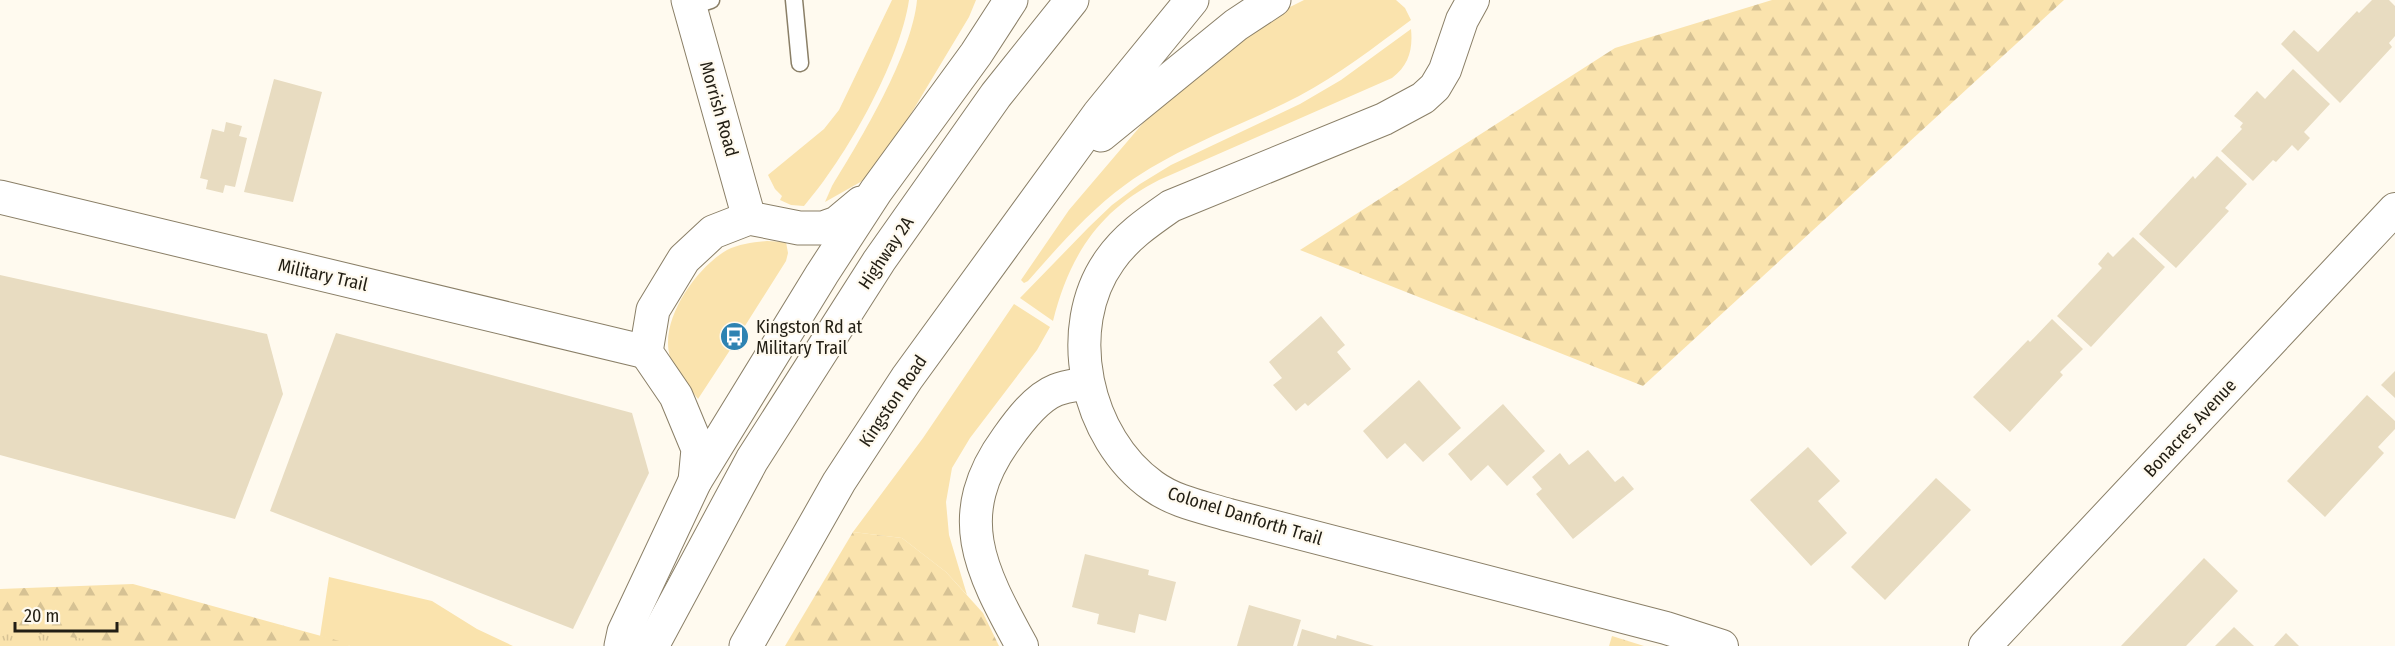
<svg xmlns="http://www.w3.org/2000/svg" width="2395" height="646" viewBox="0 0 2395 646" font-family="'Fira Sans Condensed',sans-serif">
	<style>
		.grass { fill: #fae3ad }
		.forest { fill: url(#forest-firs) }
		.park { fill: url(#park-tufts) }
		.building { fill: #e8dcc1 }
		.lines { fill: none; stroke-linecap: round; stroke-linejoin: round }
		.service-casing { stroke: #8a7f67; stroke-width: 19 }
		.minor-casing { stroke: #8a7f67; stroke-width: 34 }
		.tertiary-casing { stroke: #8a7f67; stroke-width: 35 }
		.primary-casing { stroke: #8a7f67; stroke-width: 35 }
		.service { stroke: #fff; stroke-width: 16 }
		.minor { stroke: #fff; stroke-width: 32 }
		.tertiary { stroke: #fff; stroke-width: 33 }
		.primary { stroke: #fff; stroke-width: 33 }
		.labels { text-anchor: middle; stroke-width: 4.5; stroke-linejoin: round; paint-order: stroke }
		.street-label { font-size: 18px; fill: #221e14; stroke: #fffaef }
		.poi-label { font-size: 18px; fill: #221e14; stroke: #fffaef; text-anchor: start }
	</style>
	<defs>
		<pattern id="forest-firs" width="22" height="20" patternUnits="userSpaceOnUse" patternTransform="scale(1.5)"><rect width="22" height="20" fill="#fae3ad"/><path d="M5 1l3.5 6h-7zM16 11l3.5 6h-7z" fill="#d6c294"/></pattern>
		<pattern id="park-tufts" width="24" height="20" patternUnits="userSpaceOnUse" patternTransform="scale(1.5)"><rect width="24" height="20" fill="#fae3ad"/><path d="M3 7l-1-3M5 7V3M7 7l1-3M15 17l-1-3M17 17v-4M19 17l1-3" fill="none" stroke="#d6c294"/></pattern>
	</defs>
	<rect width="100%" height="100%" fill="#fffaef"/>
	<g class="grass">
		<path d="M 892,0 L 909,0 C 900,62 845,159 804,206 L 791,205 L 780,200 L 782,196 L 775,189 L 768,175 L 824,129 L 839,110 Z"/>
		<path d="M 917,0 L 976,0 L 969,17 L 906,122 L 864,180 L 825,202 L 832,186 C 861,139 912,54 917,0 Z"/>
		<path d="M 1304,0 L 1396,0 L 1405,8 L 1411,20 C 1374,47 1339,75 1299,96 C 1241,126 1177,147 1125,185 C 1088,212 1058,247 1028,281 L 1024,283 L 1021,280 L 1069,210 L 1155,109 L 1177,89 L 1282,11 Z"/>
		<path d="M 1411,29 C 1413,49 1409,65 1392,78 L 1159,180 C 1098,211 1069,257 1053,321 L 1020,298 L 1089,227 L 1112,205 L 1140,184 L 1171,165 L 1300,104 L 1341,80 Z"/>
		<path d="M 767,241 L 786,242 L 788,253 L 786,261 L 743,329 L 732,324 L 722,341 L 732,347 L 698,399 C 688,386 676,373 670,357 C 659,320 696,268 727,250 C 739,244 754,242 767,241 Z"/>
		<polygon points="1014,304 1050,327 1037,350 970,438 952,468 946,502 949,535 967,595 946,572 902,538 853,532 923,438"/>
		<polygon points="329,577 432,601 477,629 513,646 350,646 320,636"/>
	</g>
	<g class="forest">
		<polygon points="1772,0 2064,0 1643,386 1300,250 1615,48"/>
		<polygon points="853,532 902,538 946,572 983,613 999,646 785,646"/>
		<polygon points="133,584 343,642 350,646 0,646 0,589"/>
	</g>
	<g class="park">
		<polygon points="0,630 155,646 0,646"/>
		<polygon points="1612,636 1644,646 1609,646"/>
	</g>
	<g class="building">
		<polygon points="2372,0 2389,0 2395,6 2395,36 2389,43 2392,47 2340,103 2281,44 2294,30 2318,52 2357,11 2359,13"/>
		<polygon points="2293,69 2330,104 2304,132 2310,138 2298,151 2292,145 2276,162 2273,160 2253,181 2221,151 2242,129 2240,127 2243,123 2234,116 2257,91 2265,99"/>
		<polygon points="274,79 322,92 293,202 244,192"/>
		<polygon points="226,122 242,126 239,136 247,138 235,187 225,185 223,193 206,189 208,180 200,178 212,129 224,132"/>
		<polygon points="2217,156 2247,184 2225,208 2229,211 2176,268 2139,234 2193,176 2195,179"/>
		<polygon points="2133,237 2165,267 2091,347 2057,316 2102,268 2098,264 2108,252 2113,257"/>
		<polygon points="0,275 267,334 283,394 235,519 0,455"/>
		<polygon points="1321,316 1345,345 1337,352 1351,369 1308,406 1305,403 1296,411 1273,385 1282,378 1269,362"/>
		<polygon points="2052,319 2083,349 2060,372 2063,375 2010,432 1973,397 2028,340 2030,342"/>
		<polygon points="336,333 632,413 649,473 573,629 270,511"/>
		<polygon points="2395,371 2395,398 2381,385"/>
		<polygon points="1419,380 1461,428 1423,462 1405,443 1387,459 1363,431"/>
		<polygon points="2367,395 2395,421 2395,429 2378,447 2384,453 2325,517 2287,481"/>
		<polygon points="1503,404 1545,451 1507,486 1488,465 1471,481 1448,454"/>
		<polygon points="1808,447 1840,481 1818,501 1847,533 1811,566 1750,500"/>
		<polygon points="1588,450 1615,482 1623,476 1634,489 1573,539 1536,494 1542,489 1532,477 1560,453 1569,465"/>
		<polygon points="1936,478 1971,510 1885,600 1851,567"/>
		<polygon points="1085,554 1149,570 1148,575 1176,582 1166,621 1139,614 1135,633 1097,624 1099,614 1072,607"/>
		<polygon points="2204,558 2238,591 2186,646 2121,646"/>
		<polygon points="1249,605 1301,620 1293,646 1237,646"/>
		<polygon points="2234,627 2254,646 2215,646"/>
		<polygon points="1302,629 1336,639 1337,635 1374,646 1297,646"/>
		<polygon points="2286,633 2299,646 2274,646"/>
	</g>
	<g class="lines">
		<defs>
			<g id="service">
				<polyline points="794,0 800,63"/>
				<polyline points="690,7 711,0"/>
			</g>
			<g id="minor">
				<path d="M 1473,0 L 1462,20 L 1445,70 L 1435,87 L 1423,98 L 1384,119 L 1171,206 C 1148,222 1126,237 1110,260 C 1061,328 1086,439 1153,486 C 1175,502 1203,507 1229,515 L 1666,628 L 1722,646"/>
				<path d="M 1022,646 C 981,571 950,516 1007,438 C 1019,421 1036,398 1056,390 C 1066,386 1077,385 1087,383"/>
				<polyline points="1985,646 2395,209"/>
			</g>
			<g id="tertiary">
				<polyline points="688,0 749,218"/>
				<polyline points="0,197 646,352"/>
			</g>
			<g id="primary">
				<polyline points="1101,135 1236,25 1274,0"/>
				<polyline points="695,481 698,449 676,396 646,352 653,310 684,259 713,232 749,218 799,228 823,228 837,223 861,203"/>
				<polyline points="621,646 624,632 695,481 822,274 876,191 976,54 1011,0"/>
				<polyline points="652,646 752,460 879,261 996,95 1072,0"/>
				<polyline points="746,646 839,482 907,378 1099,114 1192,0"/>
			</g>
		</defs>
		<use href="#service" class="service-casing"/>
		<use href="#minor" class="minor-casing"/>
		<use href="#tertiary" class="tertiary-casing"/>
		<use href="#primary" class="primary-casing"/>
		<use href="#service" class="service"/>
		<use href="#minor" class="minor"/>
		<use href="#tertiary" class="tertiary"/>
		<use href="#primary" class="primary"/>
	</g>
	<defs>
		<symbol id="bus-disc" viewBox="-11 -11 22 22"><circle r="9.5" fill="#2e83b2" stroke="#fffaef"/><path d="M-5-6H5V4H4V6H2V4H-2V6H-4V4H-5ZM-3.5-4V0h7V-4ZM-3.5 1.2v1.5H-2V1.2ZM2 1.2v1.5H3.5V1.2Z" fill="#fff"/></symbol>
	</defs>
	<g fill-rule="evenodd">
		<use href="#bus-disc" x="718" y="320" width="33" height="33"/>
	</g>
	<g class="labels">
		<g class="street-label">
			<text transform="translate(719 109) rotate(74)" y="6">Morrish Road</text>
			<text transform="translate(886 253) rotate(-56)" y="6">Highway 2A</text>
			<text transform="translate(323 275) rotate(13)" y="6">Military Trail</text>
			<text transform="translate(893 401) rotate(-56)" y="6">Kingston Road</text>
			<text transform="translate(2190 428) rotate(-47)" y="6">Bonacres Avenue</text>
			<text transform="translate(1245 516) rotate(17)" y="6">Colonel Danforth Trail</text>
		</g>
		<g class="poi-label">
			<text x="756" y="333">Kingston Rd at<tspan x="756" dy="21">Military Trail</tspan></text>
		</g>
	</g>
	<path d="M15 622v9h102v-9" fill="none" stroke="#221e14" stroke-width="3"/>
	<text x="24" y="622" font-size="18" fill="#221e14" stroke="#fffaef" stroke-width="4.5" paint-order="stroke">20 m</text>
</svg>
